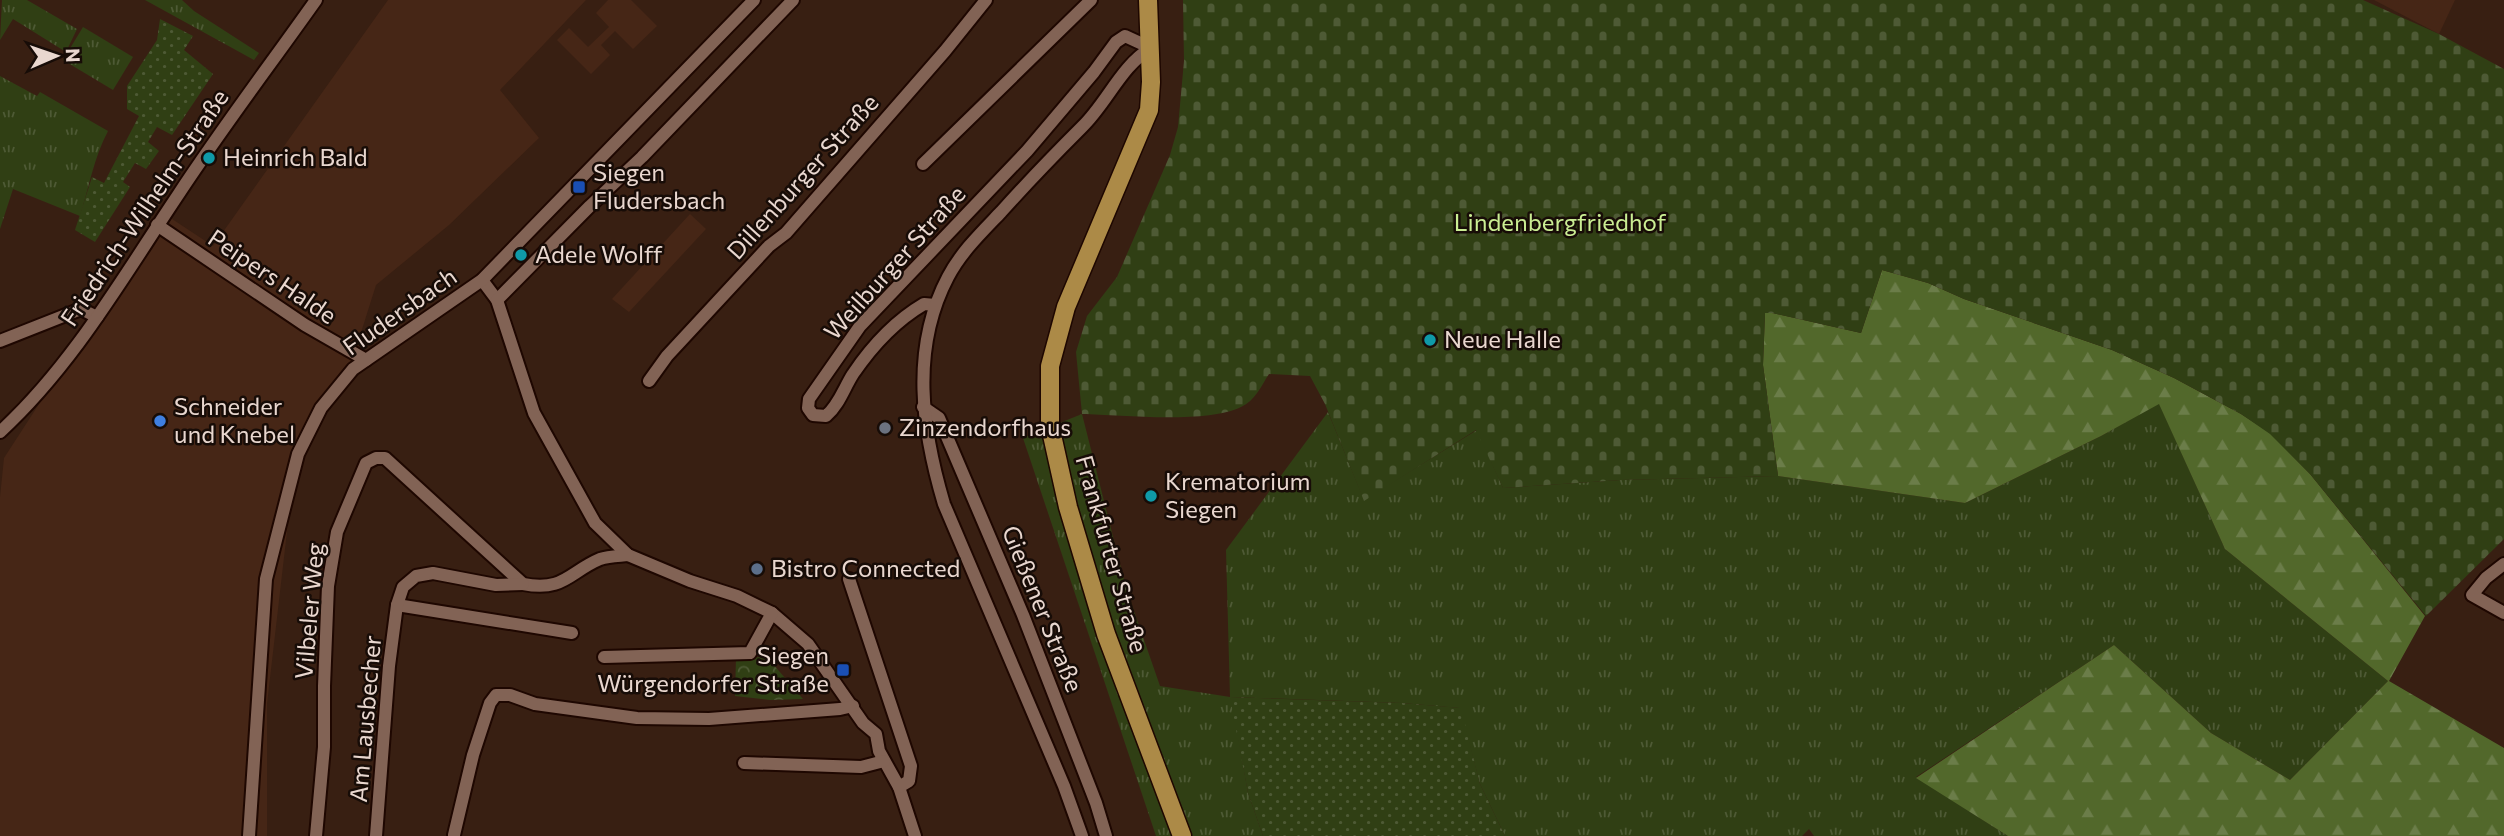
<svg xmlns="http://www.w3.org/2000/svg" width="2504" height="836" viewBox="0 0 2504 836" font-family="Commissioner,sans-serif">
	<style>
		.built { fill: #462616 }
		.grass { fill: url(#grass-tufts) }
		.forest { fill: url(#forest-firs) }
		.cemetery { fill: url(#cemetery-stones) }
		.park { fill: url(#park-crowns) }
		.garden { fill: url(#garden-dots) }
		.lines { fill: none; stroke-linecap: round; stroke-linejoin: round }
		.minor-casing { stroke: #1e0701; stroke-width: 16 }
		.primary-casing { stroke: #1e0701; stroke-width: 21 }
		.minor { stroke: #826355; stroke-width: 12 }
		.primary { stroke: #ac8a47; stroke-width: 18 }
		.culture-dot { fill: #0f9aa8; stroke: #170c07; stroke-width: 2.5 }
		.transit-dot { fill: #1a4fb4; stroke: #170c07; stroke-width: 2.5 }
		.shop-dot { fill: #3f7fe0; stroke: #170c07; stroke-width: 2.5 }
		.worship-dot { fill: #6b7280; stroke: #170c07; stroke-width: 2.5 }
		.service-dot { fill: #5c6f8a; stroke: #170c07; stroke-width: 2.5 }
		.labels { text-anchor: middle; stroke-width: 5; stroke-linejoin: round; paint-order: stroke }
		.poi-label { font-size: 24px; fill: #e9d7cf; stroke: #170c07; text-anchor: start }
		.street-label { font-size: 24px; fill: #e9d7cf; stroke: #170c07 }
		.park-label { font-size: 24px; fill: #caed93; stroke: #170c07 }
	</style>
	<defs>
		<pattern id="grass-tufts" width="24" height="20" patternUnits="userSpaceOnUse" patternTransform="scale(1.75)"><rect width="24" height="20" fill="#303f14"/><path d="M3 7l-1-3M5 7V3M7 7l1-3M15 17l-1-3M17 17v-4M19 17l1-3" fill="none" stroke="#4e5a35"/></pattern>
		<pattern id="forest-firs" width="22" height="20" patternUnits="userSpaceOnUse" patternTransform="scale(1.75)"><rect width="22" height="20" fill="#52682b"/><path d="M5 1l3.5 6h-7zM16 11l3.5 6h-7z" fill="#6b7d49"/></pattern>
		<pattern id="cemetery-stones" width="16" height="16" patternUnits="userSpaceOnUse" patternTransform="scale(1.75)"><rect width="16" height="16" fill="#303f14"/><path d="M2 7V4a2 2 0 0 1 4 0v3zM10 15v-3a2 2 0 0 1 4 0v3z" fill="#4e5a35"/></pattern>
		<pattern id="park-crowns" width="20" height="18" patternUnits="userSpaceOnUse" patternTransform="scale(1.75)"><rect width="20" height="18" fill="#303f14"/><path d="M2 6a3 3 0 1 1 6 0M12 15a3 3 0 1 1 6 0" fill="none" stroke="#4e5a35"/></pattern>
		<pattern id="garden-dots" width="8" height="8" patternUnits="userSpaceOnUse" patternTransform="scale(1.75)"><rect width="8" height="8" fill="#303f14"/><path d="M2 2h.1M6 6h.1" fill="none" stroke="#4e5a35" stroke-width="1.8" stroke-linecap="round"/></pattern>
	</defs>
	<rect width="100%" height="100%" fill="#381f12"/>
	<g class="built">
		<polygon points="388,0 586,0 500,90 539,138 449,225 376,285 353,358 296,454 267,704 267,836 0,836 0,497 4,458 163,213 213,246"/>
		<polygon points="608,0 631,0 657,26 633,49 615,31 601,45 610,55 591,74 557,40 569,28 588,47 609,27 596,13"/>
		<polygon points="2374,0 2455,0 2439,34"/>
		<polygon points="690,214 706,229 629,312 612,299"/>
	</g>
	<g class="grass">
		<polygon points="2,0 27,0 77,29 66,52 13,19 0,40"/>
		<polygon points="145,0 182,0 194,11 259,53 254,60"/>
		<polygon points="83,27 133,57 113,90 63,60"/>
		<path d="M 0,76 L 37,96 L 40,92 L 108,131 C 94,157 89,187 80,216 L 13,189 L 0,229 Z"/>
		<polygon points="2159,403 2225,549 2388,681 2290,780 2211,733 2114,645 1916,777 2008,836 1814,836 1809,829 1802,836 1505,836 1480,784 1460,708 1402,703 1231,697 1248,793 1263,836 1189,836 1113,632 1074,506 1057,424 1082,414 1126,588 1160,686 1230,697 1226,550 1328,412 1364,500 1477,430 1503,488 1621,480 1778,476 1965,503 2101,436"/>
		<polygon points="1048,427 1177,836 1156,836 1023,438"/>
	</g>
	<polygon class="forest" points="1882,270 1928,283 1964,299 2112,350 2174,378 2241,414 2270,433 2310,474 2425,616 2389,681 2504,748 2504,836 2008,836 1916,778 2114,645 2211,733 2290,780 2388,681 2225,549 2159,404 2101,436 1965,503 1778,476 1763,365 1765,313 1772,313 1861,333"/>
	<path class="cemetery" d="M 1183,0 L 2363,0 L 2439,34 L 2504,69 L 2504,539 L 2426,616 L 2310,474 L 2270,434 L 2241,414 L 2174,378 L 2112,350 L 1964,299 L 1928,283 L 1882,270 L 1861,333 L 1772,313 L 1765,313 L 1763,365 L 1778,476 L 1621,480 L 1503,488 L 1476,430 L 1364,501 L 1325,404 L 1310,376 L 1269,374 C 1261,386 1255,401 1241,407 C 1206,424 1122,415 1082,414 L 1076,352 L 1087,316 L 1117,277 L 1170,155 L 1178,127 L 1184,61 Z"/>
	<polygon class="park" points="767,657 803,699 770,700 735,696 736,658"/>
	<g class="garden">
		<polygon points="160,19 193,36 184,50 213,74 172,135 157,127 148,142 159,151 146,169 135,163 123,182 130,187 95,242 75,230 92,177 104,183 139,116 127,109 127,86 157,40"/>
		<polygon points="1230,697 1402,703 1461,708 1480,784 1505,836 1263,836 1248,793"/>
	</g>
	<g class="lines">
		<defs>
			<g id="minor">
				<polyline points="923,164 1091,0"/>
				<polyline points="157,225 305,325 366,360"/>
				<polyline points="482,280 497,300 534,413 595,523 628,555 690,581 737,596 772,613 808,644 863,723 876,734 879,751 899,787 915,836"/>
				<polyline points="497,300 590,206 642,157 793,0"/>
				<path d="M 935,305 L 924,304 C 895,321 872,346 853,374 C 844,388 839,405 826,416 L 813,415 L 808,408 L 809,399 L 860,326 L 1027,151 L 1094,72 L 1116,42 L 1125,36 L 1151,48"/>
				<polyline points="0,341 81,309 97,317"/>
				<polyline points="649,381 667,356 769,246 786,233 945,51 986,0"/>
				<polyline points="923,407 939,418 1023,615 1096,803 1106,836"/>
				<path d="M 0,432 C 73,365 123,277 178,195 C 222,128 270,65 316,0"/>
				<polyline points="2504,564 2486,578 2472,595 2504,613"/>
				<polyline points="849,579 911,766 909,781 899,787"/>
				<polyline points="397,605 572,633"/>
				<polyline points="604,657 750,653 772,613"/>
				<polyline points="744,763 861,767 884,761"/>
				<polyline points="454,835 473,755 490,703 496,695 510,695 535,704 637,718 709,719 840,709 853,706"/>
				<polyline points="249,836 266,579 298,454 321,408 353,369 482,280 754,0"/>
				<path d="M 316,836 L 324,747 L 324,686 L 328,586 L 337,532 L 366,463 L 376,458 L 385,458 L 523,584 C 564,592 569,572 600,559 C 609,556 620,556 628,555"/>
				<polyline points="376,836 389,666 397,605 403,587 416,576 433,573 496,585 523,584"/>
				<path d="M 1082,836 L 1064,786 L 944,504 C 922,430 910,349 948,277 C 961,252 982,232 1001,212 C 1027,183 1054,155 1082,127 C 1107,103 1121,66 1151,48"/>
			</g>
			<polyline id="primary" points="1148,0 1151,82 1149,110 1066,307 1050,366 1050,426 1068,507 1106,634 1182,836"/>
		</defs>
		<use href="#minor" class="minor-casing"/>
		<use href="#primary" class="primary-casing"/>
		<use href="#minor" class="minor"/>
		<use href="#primary" class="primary"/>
	</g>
	<g class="culture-dot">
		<circle cx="209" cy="158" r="7"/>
		<circle cx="521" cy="255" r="7"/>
		<circle cx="1430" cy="340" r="7"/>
		<circle cx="1151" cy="496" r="7"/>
	</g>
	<g class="transit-dot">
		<rect x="572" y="180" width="14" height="14" rx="3.5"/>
		<rect x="836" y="663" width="14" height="14" rx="3.5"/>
	</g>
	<circle class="shop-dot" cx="160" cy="421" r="7"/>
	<circle class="worship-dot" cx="885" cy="428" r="7"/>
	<circle class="service-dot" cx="757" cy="569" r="7"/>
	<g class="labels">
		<g class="poi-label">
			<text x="223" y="166">Heinrich Bald</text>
			<text x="593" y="181">Siegen<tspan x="593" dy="28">Fludersbach</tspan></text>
			<text x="535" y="263">Adele Wolff</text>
			<text x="1444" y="348">Neue Halle</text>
			<text x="174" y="415">Schneider<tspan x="174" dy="28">und Knebel</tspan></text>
			<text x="899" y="436">Zinzendorfhaus</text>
			<text x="1165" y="490">Krematorium<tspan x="1165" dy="28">Siegen</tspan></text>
			<text x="771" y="577">Bistro Connected</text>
			<text x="829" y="664" text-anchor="end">Siegen<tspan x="829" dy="28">Würgendorfer Straße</tspan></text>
		</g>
		<g class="street-label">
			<text transform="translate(803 177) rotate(-48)" y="8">Dillenburger Straße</text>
			<text transform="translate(145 208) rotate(-56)" y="8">Friedrich-Wilhelm-Straße</text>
			<text transform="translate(895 263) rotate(-48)" y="8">Weilburger Straße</text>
			<text transform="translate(272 277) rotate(34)" y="8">Peipers Halde</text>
			<text transform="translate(400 312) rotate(-35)" y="8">Fludersbach</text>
			<text transform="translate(1111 554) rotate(74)" y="8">Frankfurter Straße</text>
			<text transform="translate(1042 609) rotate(68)" y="8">Gießener Straße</text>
			<text transform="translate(310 611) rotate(-85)" y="8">Vilbeler Weg</text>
			<text transform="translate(366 719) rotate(-85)" y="8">Am Lausbecher</text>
		</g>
		<g class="park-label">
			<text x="1560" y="231">Lindenbergfriedhof</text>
		</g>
	</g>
	<g transform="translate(56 56) rotate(88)" stroke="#170c07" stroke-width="5" paint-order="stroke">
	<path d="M0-5L12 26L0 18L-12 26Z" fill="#e9d7cf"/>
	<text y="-10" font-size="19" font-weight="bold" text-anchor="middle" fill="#e9d7cf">N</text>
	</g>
</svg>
